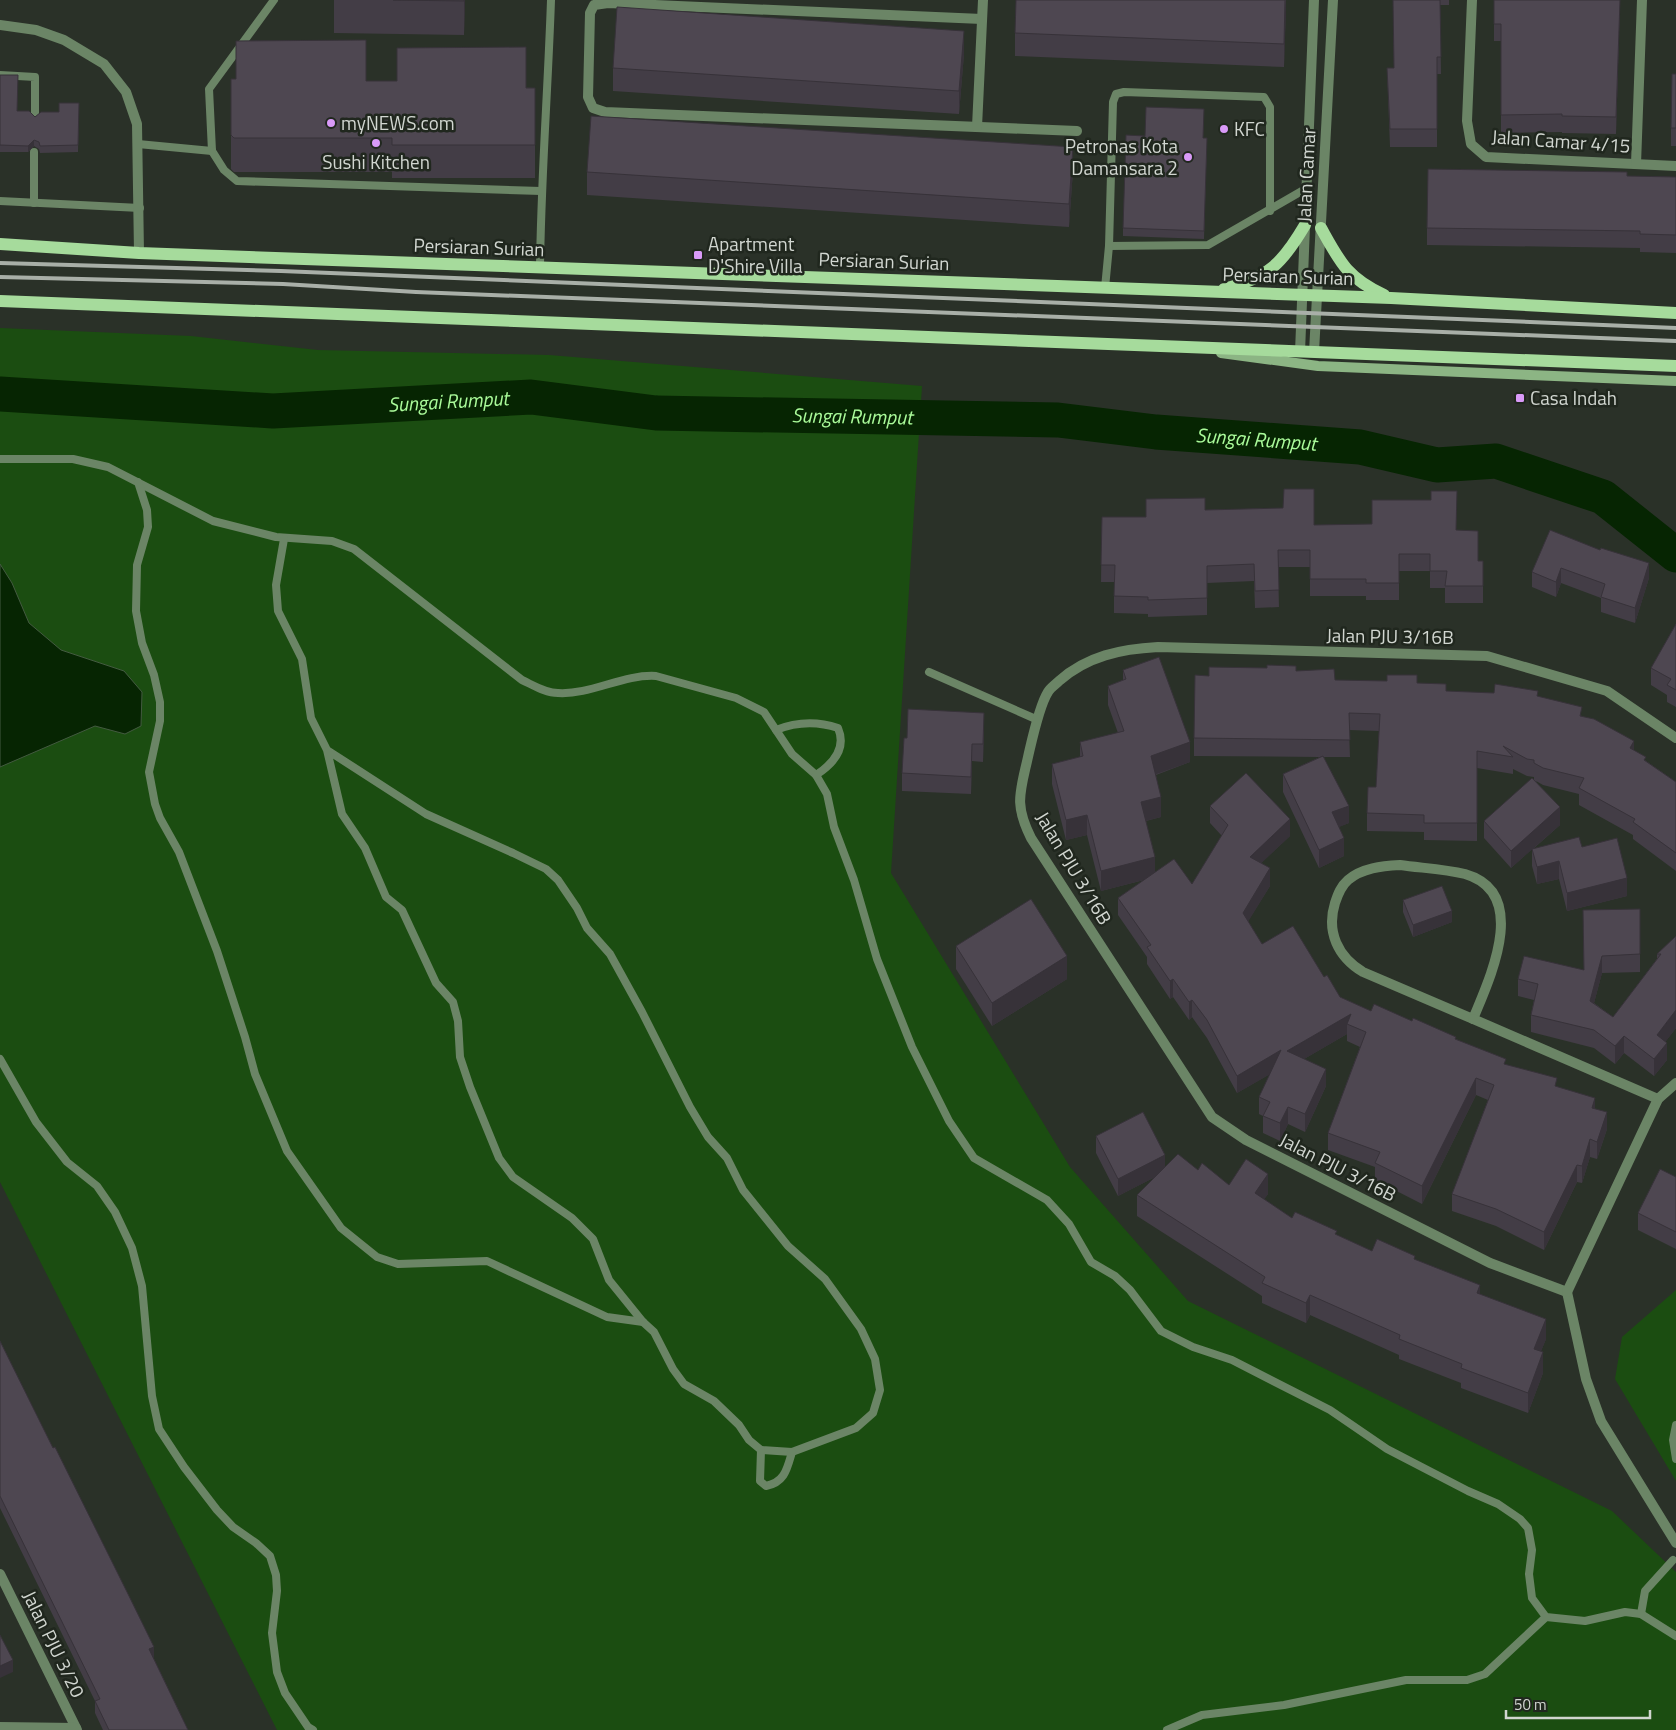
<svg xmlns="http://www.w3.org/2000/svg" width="1676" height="1730" viewBox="0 0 1676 1730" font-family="'Titillium Web',sans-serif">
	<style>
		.green { fill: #1b4d11 }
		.water { fill: #062502; stroke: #435a40 }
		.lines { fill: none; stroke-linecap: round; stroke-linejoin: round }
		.river { stroke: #062502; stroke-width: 35 }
		.service { stroke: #6b8566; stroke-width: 8 }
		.minor { stroke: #6b8566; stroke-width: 10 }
		.tertiary { stroke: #6b8566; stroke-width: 10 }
		.secondary { stroke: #8cb584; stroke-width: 10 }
		.primary { stroke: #a6db9c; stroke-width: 12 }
		.rail { stroke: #a9afa8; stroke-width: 4 }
		.wall { fill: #433d46 }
		.shaded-wall { fill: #373239 }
		.building { fill: #4e4751; stroke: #373239 }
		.poi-dot { fill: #d99af8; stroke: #20271e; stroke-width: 2 }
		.labels { text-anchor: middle; stroke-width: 5; stroke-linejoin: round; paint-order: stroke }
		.poi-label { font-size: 19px; fill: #d1d6d0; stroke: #20271e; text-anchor: start }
		.street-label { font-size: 19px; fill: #d1d6d0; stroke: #20271e }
		.water-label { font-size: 20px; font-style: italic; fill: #aafb9a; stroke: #20271e }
	</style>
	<rect width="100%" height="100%" fill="#2a3128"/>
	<g class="green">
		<polygon points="0,328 191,336 318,350 549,355 922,386 891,873 1070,1167 1188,1301 1612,1511 1676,1572 1676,1730 277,1730 0,1182"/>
		<polygon points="1676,1290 1676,1481 1615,1379 1622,1337"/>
	</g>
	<polygon class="water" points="0,564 12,583 29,623 61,650 124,671 142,692 141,726 125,734 95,726 0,767"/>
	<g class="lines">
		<path class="river" id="s1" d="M 0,394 L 273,411 L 531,397 L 656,413 L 1058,420 L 1156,432 L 1360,447 L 1437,465 L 1496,461 L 1603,497 L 1676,555"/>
		<g class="service">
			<polyline points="274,0 209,89 212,151 224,170 237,181 541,191"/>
			<polyline points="0,75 35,77 35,118"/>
			<polyline points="138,144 212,151"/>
			<polyline points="0,201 140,208"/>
			<polyline points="34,203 34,152"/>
			<polyline points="1109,246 1208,245 1307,188"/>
			<path d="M 540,268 C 541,178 548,89 551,0"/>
			<polyline points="1105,288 1109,246 1113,102 1116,94 1124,92 1264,97 1270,107 1270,211"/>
			<path d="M 0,459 L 73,459 L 108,467 L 213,521 L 276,537 L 332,541 L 354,549 L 522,680 C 533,685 545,693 558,693 C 591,695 623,674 656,676 L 736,698 L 764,712 L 792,754 L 816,775 L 827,794 L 834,827 L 854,880 L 877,959 L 912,1047 L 949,1121 L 974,1158 L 1047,1200 L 1069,1224 L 1091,1262 L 1115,1276 L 1130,1290 L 1161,1331 L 1193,1347 L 1232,1360 L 1330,1410 L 1387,1449 L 1468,1491 L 1498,1504 L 1520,1519 L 1528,1528 L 1532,1550 L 1529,1574 L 1532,1598 L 1546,1617 L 1585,1621 L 1625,1612 L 1641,1614 L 1676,1636"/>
			<polyline points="138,482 147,510 148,527 137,565 136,611 142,643 154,675 160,702 160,721 149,772 155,804 160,818 179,852 217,951 245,1037 255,1074 287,1151 341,1228 377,1257 398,1264 487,1261 607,1317 643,1322"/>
			<polyline points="284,539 276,585 278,611 302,659 311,718 327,750 426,814 513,853 546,869 558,880 577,908 587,928 610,954 642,1012 690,1107 708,1137 727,1158 743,1190 788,1246 825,1279 861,1329 875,1359 880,1390 873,1413 856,1428 792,1452 761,1450 749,1440 739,1425 714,1401 684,1384 673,1369 654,1332 643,1322 609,1280 593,1239 572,1218 513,1177 499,1158 470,1087 460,1057 458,1021 453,1002 436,983 402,910 386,897 365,848 342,814 327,750"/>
			<polyline points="929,672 1038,720"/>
			<path d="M 776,730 C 796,722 817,721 838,728 C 847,749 833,764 816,775"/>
			<polyline points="0,1059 36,1122 67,1162 97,1186 115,1212 132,1248 142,1286 152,1396 159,1429 184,1467 217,1510 233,1527 256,1543 270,1556 276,1575 277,1591 272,1633 277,1672 285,1693 308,1727 313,1730"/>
			<polyline points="1676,1425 1673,1440 1676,1459"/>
			<path d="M 761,1450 L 760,1481 L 766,1486 C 785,1482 787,1469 792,1452"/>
			<polyline points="1641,1614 1645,1591 1673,1560"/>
			<polyline points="1167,1730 1202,1715 1284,1705 1406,1680 1467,1680 1485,1674 1546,1617"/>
		</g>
		<g class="minor">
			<polyline points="1472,0 1467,121 1471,144 1486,157 1676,166"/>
			<polyline points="982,19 608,3 594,5 590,13 588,97 593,108 605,112 1077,131"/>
			<polyline points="0,25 36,30 64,40 104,64 126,92 137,124 139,253"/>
			<polyline points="977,127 983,0"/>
			<polyline points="1636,164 1642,0"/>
			<path d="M 1400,865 C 1421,868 1444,869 1465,874 C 1531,893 1489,980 1473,1019 L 1363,972 C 1338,957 1326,932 1335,903 C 1338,894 1341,886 1348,880 C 1362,868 1382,866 1400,865 Z"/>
			<polyline points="1473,1019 1658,1099"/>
			<path d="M 1567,1292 L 1490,1263 L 1246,1140 L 1212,1117 L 1031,838 C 1014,804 1020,793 1028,757 C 1032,740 1039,706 1048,692 C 1050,688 1056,684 1059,681 C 1087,656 1121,649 1158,647 L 1487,656 L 1607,691 L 1676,738"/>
			<polyline points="1567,1292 1586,1379 1601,1421 1676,1543"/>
			<polyline points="1567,1292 1658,1099 1676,1083"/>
			<polyline points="0,1574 77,1730"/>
			<polyline points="0,1727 76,1728"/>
		</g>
		<g class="tertiary">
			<polyline points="1300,352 1314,0"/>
			<polyline points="1314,352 1333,0"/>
		</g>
		<polyline class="secondary" points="1221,353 1318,366 1676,381"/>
		<g class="primary">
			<path d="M 1321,228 C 1340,262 1347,278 1384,295"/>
			<polyline points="0,244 139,253 1391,298 1676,313"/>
			<path d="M 1224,289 C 1269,277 1282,264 1305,225"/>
			<polyline points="0,301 1676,366"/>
		</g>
		<g class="rail">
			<polyline points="0,263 281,271 1676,328"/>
			<polyline points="0,277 283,284 416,292 1676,341"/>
		</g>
	</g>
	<g class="wall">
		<polygon points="334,0 465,0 464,35 334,33"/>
		<polygon points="1286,0 1284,67 1015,56 1015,33"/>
		<polygon points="1393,0 1449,0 1449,5 1440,5 1441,74 1437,74 1437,147 1390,147 1387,68 1394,68"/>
		<polygon points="1494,0 1620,0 1616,134 1562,133 1562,132 1501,133 1501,41 1494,41"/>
		<polygon points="964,54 959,114 613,91 613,68"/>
		<polygon points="1676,74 1676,146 1671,146 1671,128"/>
		<polygon points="0,75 17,111 35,117 59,112 79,103 78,152 40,153 39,149 34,146 28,152 0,152"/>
		<polygon points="231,79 366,81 535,88 535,178 392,178 392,172 234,172 231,169"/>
		<polygon points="1145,136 1207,138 1204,239 1123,236 1123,228"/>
		<polygon points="1073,170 1069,227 587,195 587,172"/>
		<polygon points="1627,176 1676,177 1676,253 1640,252 1640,248 1427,245 1427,228"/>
		<polygon points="1314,489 1314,525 1456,530 1478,561 1483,561 1483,603 1445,603 1445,588 1430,588 1430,571 1399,571 1399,600 1366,600 1366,596 1310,596 1310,567 1278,567 1279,607 1255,608 1254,581 1207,583 1207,615 1148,617 1148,614 1114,613 1114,582 1101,582 1102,517 1146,517 1146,499 1205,510 1283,508"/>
		<polygon points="1550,530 1649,578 1635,623 1601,612 1601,598 1561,583 1556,597 1532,587 1532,572"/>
		<polygon points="1676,624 1676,707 1667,702 1667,695 1651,685 1651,668"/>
		<polygon points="1267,668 1296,671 1335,680 1417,683 1446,691 1538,696 1582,716 1634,750 1646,761 1676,782 1676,871 1633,839 1633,835 1579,805 1579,794 1543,785 1536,781 1560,825 1533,849 1582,847 1627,896 1567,911 1559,879 1537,884 1532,866 1532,849 1511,868 1484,838 1484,821 1534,779 1534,777 1527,776 1513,769 1513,774 1477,768 1477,841 1424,840 1424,832 1367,831 1367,813 1376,787 1379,731 1349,730 1350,757 1324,757 1349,823 1338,827 1344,856 1319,868 1283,792 1283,774 1320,757 1194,756 1194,738 1209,676"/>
		<polygon points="1123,670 1190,762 1156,775 1161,817 1146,821 1155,872 1192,884 1222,836 1210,823 1210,806 1290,836 1261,863 1270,886 1248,921 1262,944 1324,977 1340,997 1371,1011 1412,1021 1456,1039 1506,1065 1557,1087 1595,1109 1607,1129 1597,1159 1590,1157 1582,1183 1577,1182 1544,1250 1496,1226 1452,1211 1452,1194 1488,1100 1476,1095 1422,1204 1375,1180 1375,1167 1328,1150 1328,1133 1360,1047 1347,1041 1347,1034 1304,1059 1326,1086 1305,1132 1288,1124 1280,1141 1263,1133 1263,1116 1259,1114 1259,1097 1270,1074 1237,1093 1207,1038 1192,1017 1189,1020 1173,997 1170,999 1147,964 1147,957 1118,915 1118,898 1144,880 1101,891 1087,835 1066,840 1052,784 1052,764 1080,757 1080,742 1118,733 1108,705 1108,686 1123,680"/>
		<polygon points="984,730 983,762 972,761 971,794 902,791 902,773"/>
		<polygon points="1403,900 1452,922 1413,937 1403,912"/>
		<polygon points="1583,927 1640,954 1640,972 1602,973 1594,1003 1613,1017 1657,959 1657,954 1676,936 1676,1028 1665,1042 1667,1060 1654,1076 1624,1053 1615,1064 1594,1048 1531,1032 1531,1015 1534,1000 1518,996 1518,979 1584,970"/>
		<polygon points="956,946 1067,979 992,1026 956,969"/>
		<polygon points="1096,1136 1165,1167 1198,1170 1229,1185 1268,1194 1264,1199 1292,1218 1337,1235 1372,1251 1415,1260 1480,1294 1546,1339 1541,1351 1543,1373 1528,1413 1461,1388 1461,1383 1399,1359 1399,1355 1310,1315 1306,1323 1262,1303 1262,1296 1137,1216 1137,1195 1155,1177 1118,1196 1096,1153"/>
		<polygon points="1676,1177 1676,1249 1638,1230 1638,1213"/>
		<polygon points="0,1341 154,1659 188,1730 103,1730 95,1713 95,1701 0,1508"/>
	</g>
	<g class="shaded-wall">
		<polygon points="464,0 465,0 464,35"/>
		<polygon points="1285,0 1286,12 1284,67 1284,44"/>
		<polygon points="1620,0 1616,134 1616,117"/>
		<polygon points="964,31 964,54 959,114 959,91"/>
		<polygon points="34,140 34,146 28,152 28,146"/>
		<polygon points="1073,147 1073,170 1069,227 1069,204"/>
		<polygon points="1649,563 1649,578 1635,623 1635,608"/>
		<polygon points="1561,568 1561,583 1556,597 1556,582"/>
		<polygon points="984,713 984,730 983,762 983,744"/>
		<polygon points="1634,741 1634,758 1630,748"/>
		<polygon points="1190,742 1190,762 1151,776 1151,756"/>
		<polygon points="972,744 972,761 971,794 971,777"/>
		<polygon points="1161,797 1161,817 1141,822 1141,802"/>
		<polygon points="1349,806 1349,823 1332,830 1332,812"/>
		<polygon points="1560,807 1560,825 1511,868 1511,851"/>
		<polygon points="1087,815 1087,835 1066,840 1066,820"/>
		<polygon points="1290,819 1290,836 1250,874 1250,857"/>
		<polygon points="1344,838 1344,856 1319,868 1319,850"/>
		<polygon points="1155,857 1155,877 1101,891 1101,871"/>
		<polygon points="1559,861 1559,879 1537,884 1537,867"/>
		<polygon points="1270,868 1270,886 1243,930 1243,913"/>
		<polygon points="1627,878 1627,896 1567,911 1567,893"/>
		<polygon points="1452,911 1452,922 1413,937 1413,925"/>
		<polygon points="1067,956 1067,979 992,1026 992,1003"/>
		<polygon points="1602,956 1602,973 1590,1018 1590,1001"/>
		<polygon points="1173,979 1173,997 1170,999 1170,981"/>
		<polygon points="1192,1000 1192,1017 1189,1020 1189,1002"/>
		<polygon points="1676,1010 1676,1028 1657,1053 1657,1035"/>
		<polygon points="1351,1014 1347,1024 1347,1034 1287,1069 1287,1051"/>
		<polygon points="1624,1036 1624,1053 1615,1064 1615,1046"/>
		<polygon points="1667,1043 1667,1060 1654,1076 1654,1059"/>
		<polygon points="1281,1050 1281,1068 1237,1093 1237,1076"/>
		<polygon points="1326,1069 1326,1086 1305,1132 1305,1114"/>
		<polygon points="1476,1078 1476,1095 1422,1204 1422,1186"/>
		<polygon points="1595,1098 1595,1116 1592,1108"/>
		<polygon points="1288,1107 1288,1124 1280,1141 1280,1123"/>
		<polygon points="1607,1112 1607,1129 1597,1159 1597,1142"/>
		<polygon points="1590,1139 1590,1157 1582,1183 1582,1166"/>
		<polygon points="1165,1155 1165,1172 1118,1196 1118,1179"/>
		<polygon points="1577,1165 1577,1182 1544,1250 1544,1232"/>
		<polygon points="1268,1174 1268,1194 1255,1213 1255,1193"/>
		<polygon points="1480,1285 1480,1306 1477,1293"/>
		<polygon points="1310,1295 1310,1315 1306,1323 1306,1303"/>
		<polygon points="1546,1319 1546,1339 1534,1369 1534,1349"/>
		<polygon points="1543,1352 1543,1373 1528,1413 1528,1393"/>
		<polygon points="154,1647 154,1659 149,1649"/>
		<polygon points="13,1660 13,1672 0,1678 0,1666"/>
	</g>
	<g class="building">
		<polygon points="393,0 464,0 464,1"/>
		<polygon points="1016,0 1285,0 1284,44 1015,33"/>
		<polygon points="1393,0 1440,0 1441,57 1437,57 1437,129 1390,129 1387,68 1394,68"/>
		<polygon points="1494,0 1620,0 1616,117 1562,116 1562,114 1501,115 1501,24 1494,24"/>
		<polygon points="617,7 964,31 959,91 613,68"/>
		<polygon points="366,40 366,81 397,81 397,48 526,47 526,88 535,88 535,145 392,145 392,138 234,138 231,135 231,79 236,79 236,41"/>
		<polygon points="1672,74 1676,74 1676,128 1671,128"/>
		<polygon points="0,75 18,75 17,111 29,111 35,117 41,112 59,112 59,103 79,103 78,145 40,146 39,142 34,140 28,146 0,145"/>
		<polygon points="1146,107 1204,109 1203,138 1207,138 1204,231 1123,228 1126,135 1145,136"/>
		<polygon points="591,116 1073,147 1069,204 587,172"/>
		<polygon points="1428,169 1627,172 1627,176 1676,177 1676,235 1640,234 1640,231 1427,228"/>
		<polygon points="1284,489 1314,489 1314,525 1372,524 1372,500 1431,500 1431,491 1457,491 1456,530 1478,531 1478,561 1483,561 1483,586 1445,586 1447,571 1430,571 1430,554 1399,554 1399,583 1366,583 1366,579 1310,579 1310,550 1278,550 1279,590 1255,591 1254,564 1207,566 1207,598 1148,600 1148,597 1114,596 1115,565 1101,565 1102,517 1146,517 1146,499 1205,498 1205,510 1283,508"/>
		<polygon points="1550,530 1600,550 1601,548 1649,563 1635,608 1601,597 1605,584 1561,568 1556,582 1532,572"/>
		<polygon points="1676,624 1676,690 1667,685 1671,679 1651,668"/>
		<polygon points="1159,657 1190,742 1151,756 1161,797 1141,802 1155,857 1101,871 1087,815 1066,820 1052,764 1083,756 1080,742 1124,731 1108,686 1126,679 1123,670"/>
		<polygon points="1267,665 1296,666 1296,671 1334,669 1335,680 1387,681 1387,675 1417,675 1417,683 1446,684 1446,691 1494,693 1495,684 1538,691 1537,696 1582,707 1580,716 1594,719 1634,741 1630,748 1646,757 1644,760 1676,782 1676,853 1633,822 1635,819 1579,788 1584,778 1543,768 1534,763 1534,760 1527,759 1503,746 1513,757 1477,751 1477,823 1424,823 1424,815 1367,813 1368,787 1376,787 1380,714 1349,713 1350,740 1194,738 1195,675 1209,676 1209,667 1267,668"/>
		<polygon points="908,709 984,713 983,744 972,744 971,777 902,773 904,738 907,738"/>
		<polygon points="1323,756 1349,806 1332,812 1344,838 1319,850 1283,774"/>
		<polygon points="1246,773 1290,819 1250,857 1270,868 1243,913 1262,944 1293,926 1324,977 1327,975 1340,997 1371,1011 1374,1004 1412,1021 1413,1018 1456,1037 1455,1039 1506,1059 1504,1064 1557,1078 1555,1086 1595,1098 1592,1108 1607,1112 1597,1142 1590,1139 1582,1166 1577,1165 1544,1232 1496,1209 1452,1194 1494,1085 1476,1078 1422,1186 1375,1163 1380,1152 1328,1133 1366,1032 1347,1024 1351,1014 1287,1051 1326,1069 1305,1114 1288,1107 1280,1123 1263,1116 1270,1102 1259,1097 1281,1050 1237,1076 1207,1020 1192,1000 1189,1002 1173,979 1170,981 1147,947 1151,945 1118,898 1174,859 1192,884 1228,825 1210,806"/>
		<polygon points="1532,778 1560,807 1511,851 1484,821"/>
		<polygon points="1579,837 1582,847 1617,838 1627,878 1567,893 1559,861 1537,867 1532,849"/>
		<polygon points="1442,886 1452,911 1413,925 1403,900"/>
		<polygon points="1031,899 1067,956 992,1003 956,946"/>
		<polygon points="1640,909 1640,954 1602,956 1590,1001 1613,1017 1661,954 1657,954 1676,936 1676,1010 1657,1035 1667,1043 1654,1059 1624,1036 1615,1046 1594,1030 1531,1015 1538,984 1518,979 1524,956 1584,970 1583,910"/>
		<polygon points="1143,1112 1165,1155 1118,1179 1096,1136"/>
		<polygon points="1178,1154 1198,1170 1202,1163 1229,1185 1246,1159 1268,1174 1255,1193 1292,1218 1295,1212 1337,1231 1335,1234 1372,1251 1377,1239 1415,1256 1414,1259 1480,1285 1477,1293 1546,1319 1534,1349 1543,1352 1528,1393 1461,1368 1462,1364 1399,1339 1400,1335 1310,1295 1306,1303 1262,1283 1265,1277 1137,1195"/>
		<polygon points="1660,1169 1676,1177 1676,1232 1638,1213"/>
		<polygon points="0,1341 53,1448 55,1447 128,1594 154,1647 149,1649 188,1730 109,1730 95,1701 100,1699 0,1496"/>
		<polygon points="0,1635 13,1660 0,1666"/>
	</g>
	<g class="poi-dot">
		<circle cx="331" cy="123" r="5"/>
		<circle cx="1224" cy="129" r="5"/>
		<circle cx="376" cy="143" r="5"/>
		<circle cx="1188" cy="157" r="5"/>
		<rect x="693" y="250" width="10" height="10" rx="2.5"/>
		<rect x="1515" y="393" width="10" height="10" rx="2.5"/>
	</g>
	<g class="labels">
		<g class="poi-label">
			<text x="341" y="130">myNEWS.com</text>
			<text x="1234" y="136">KFC</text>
			<text x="1178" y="153" text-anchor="end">Petronas Kota<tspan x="1178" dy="22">Damansara 2</tspan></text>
			<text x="376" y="169" text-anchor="middle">Sushi Kitchen</text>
			<text x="708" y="251">Apartment<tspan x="708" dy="22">D'Shire Villa</tspan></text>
			<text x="1530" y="405">Casa Indah</text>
		</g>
		<g class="street-label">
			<text transform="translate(1561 141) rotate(4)" y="7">Jalan Camar 4/15</text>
			<text transform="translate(1306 175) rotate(-87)" y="7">Jalan Camar</text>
			<text transform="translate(479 247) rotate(2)" y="7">Persiaran Surian</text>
			<text transform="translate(884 261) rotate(2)" y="7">Persiaran Surian</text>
			<text transform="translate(1288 276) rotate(2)" y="7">Persiaran Surian</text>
			<text transform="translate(1390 636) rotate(1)" y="7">Jalan PJU 3/16B</text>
			<text transform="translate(1074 868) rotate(59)" y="7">Jalan PJU 3/16B</text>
			<text transform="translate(1338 1167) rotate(27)" y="7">Jalan PJU 3/16B</text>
			<text transform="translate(54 1644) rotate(64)" y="7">Jalan PJU 3/20</text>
		</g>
		<g class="water-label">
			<text dy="7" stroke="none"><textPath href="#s1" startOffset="449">Sungai Rumput</textPath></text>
			<text dy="7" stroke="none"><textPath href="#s1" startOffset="854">Sungai Rumput</textPath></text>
			<text dy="7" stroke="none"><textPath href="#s1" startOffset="1259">Sungai Rumput</textPath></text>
		</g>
	</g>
	<path d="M1506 1710v8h144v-8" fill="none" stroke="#d1d6d0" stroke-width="2.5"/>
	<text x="1514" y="1710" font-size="15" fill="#d1d6d0" stroke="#20271e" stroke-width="4" paint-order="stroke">50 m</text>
</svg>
